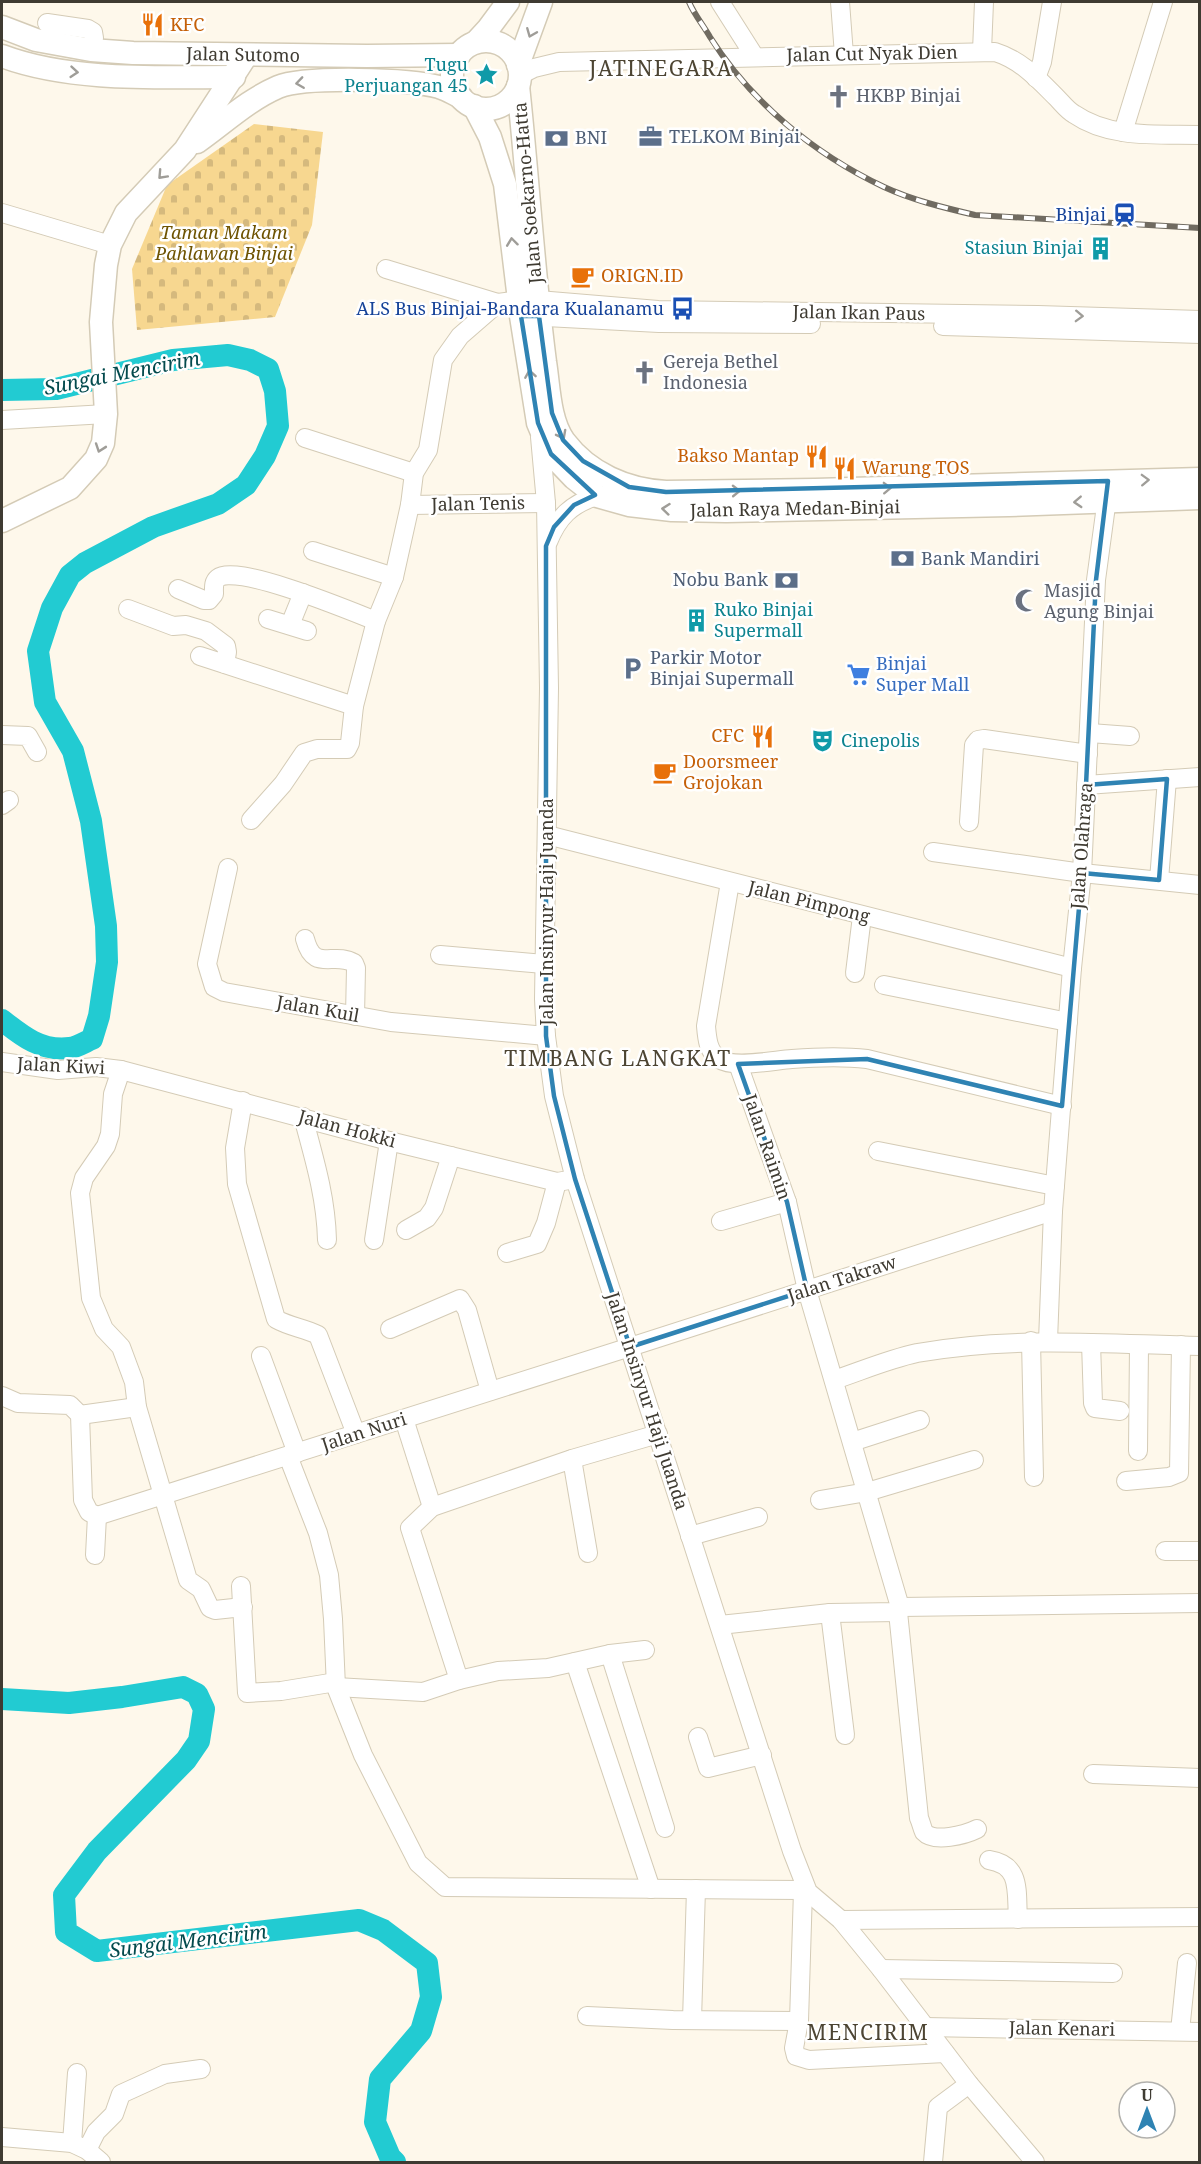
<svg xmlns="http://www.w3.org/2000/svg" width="1201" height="2164" viewBox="0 0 1201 2164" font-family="'Noto Serif',serif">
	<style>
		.cemetery { fill: url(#cemetery-stones) }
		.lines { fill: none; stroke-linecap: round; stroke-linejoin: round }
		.river { stroke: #22cbd2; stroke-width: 22 }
		.minor-casing { stroke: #d4cbb6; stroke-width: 20 }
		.major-casing { stroke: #d4cbb6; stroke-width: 25 }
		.minor { stroke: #fff; stroke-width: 18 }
		.major { stroke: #fff; stroke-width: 22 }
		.rail-casing { stroke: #706b61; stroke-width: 6 }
		.rail { stroke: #fff; stroke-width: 4; stroke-dasharray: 11; stroke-linecap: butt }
		.oneway { stroke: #9f9d98 }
		.marked { fill: none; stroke: #2f83b3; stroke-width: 4.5; stroke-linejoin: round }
		.labels { text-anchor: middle; stroke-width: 5; stroke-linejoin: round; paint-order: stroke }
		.food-label { font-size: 18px; fill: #c56008; stroke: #fff; text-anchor: start }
		.street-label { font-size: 18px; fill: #3f3b32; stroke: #fff }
		.culture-label { font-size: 18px; fill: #0d838f; stroke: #fff; text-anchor: end }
		.worship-label { font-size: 18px; fill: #5b616d; stroke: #fff; text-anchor: start }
		.service-label { font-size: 18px; fill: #4e5e75; stroke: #fff; text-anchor: start }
		.transit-label { font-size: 18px; fill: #164399; stroke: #fff; text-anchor: end }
		.park-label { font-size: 18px; font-style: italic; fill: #6e5301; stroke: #fff }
		.shop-label { font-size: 18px; fill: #366cbe; stroke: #fff; text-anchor: start }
		.water-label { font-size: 20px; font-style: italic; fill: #034a4d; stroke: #fff }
		.quarter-label { font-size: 21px; letter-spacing: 1.5px; fill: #4d4533; stroke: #fff }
	</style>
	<defs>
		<pattern id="cemetery-stones" width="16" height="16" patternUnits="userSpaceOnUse" patternTransform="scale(1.5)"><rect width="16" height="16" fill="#f7d790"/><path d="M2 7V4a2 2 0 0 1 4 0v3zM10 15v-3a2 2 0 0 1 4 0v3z" fill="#d5b97d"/></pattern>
	</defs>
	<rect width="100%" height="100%" fill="#fef8eb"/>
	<polygon class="cemetery" points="254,124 323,132 312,225 275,317 137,330 132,269 167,185"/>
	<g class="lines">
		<g class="river">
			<path d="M 2,390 L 56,389 L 173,360 L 228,355 L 250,360 L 268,369 L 275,391 L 278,426 L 265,456 L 246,485 L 218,504 L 153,527 L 85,563 L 70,575 L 52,608 L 38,651 L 45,702 L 73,751 L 91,821 L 106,926 L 107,962 L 99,1016 L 92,1039 C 85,1042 77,1047 70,1048 C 42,1052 22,1036 2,1020"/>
			<polyline points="2,1699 69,1703 122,1697 183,1687 197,1694 204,1709 199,1741 186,1760 97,1851 64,1895 66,1932 97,1951 359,1920 383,1930 427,1963 431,1997 421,2031 380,2079 375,2122 390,2157 395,2162"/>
		</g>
		<defs>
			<g id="minor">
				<polyline points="720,2 755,57"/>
				<polyline points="840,2 844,55"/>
				<polyline points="47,23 88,29 93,32 94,38 91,50"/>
				<polyline points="982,51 984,2"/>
				<path d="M 520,75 L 534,68 L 559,62 L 995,52 C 1021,60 1038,79 1057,98 C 1062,103 1067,110 1074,114 C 1110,139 1158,134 1200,135"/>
				<polyline points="1036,78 1042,62 1052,2"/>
				<polyline points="1123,132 1163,2"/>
				<polyline points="2,213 110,245"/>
				<polyline points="386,269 498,303"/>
				<polyline points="527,316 659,323 811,324"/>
				<polyline points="943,326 1200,334"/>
				<polyline points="2,420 106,414"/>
				<polyline points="540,437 546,503 549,688 544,999 546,1036 554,1096 575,1179 792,1851 808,1892 841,1920 881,1969 969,2084 1035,2162"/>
				<polyline points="305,438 414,473"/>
				<polyline points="410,505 546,503"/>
				<path d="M 548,542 C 558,517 571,504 597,496"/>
				<polyline points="313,551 394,577"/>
				<path d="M 178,589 L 204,600 L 209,600 L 214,594 C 214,588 213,582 218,578 C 236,563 353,612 376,621"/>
				<polyline points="128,609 173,626 186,625 206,631 226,646 227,652 225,664"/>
				<polyline points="268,619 307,631"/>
				<polyline points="290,625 303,593"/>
				<polyline points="200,656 354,706"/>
				<polyline points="1090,733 1130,736"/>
				<polyline points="2,735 28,736 37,752"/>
				<polyline points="1086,785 1200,777"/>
				<polyline points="2,805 9,800"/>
				<polyline points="251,820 283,784 304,753 317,749 347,749 350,743 354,706 376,621 394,577 410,505 414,473 428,450 443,360 460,336 498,303 519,300 538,300 658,310 1038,315 1200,320"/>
				<polyline points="969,822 974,745 978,740 984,739 1088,754"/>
				<polyline points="547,835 1072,968"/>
				<polyline points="933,852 1082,873 1200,885"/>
				<polyline points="228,868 207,964 214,987 224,992 391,1022 546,1036"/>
				<polyline points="1159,880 1167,779"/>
				<path d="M 730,882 L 706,1026 C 707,1038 708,1052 719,1059 C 734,1069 775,1060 792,1059 C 817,1057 842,1056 867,1059 L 1062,1106"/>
				<path d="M 305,939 C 314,973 333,951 354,963 L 356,968 L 355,1016"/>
				<polyline points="440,955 544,964"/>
				<polyline points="855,973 862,916"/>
				<polyline points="884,985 1068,1022"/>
				<polyline points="2,1062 58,1070 96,1067 121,1070 389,1141 557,1182 575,1179"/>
				<polyline points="738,1064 787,1202 807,1290 900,1607"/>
				<polyline points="121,1070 113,1094 110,1134 106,1146 84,1178 80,1193 91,1298 104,1329 121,1347 134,1382 137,1407 188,1580 201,1589 210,1608 215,1610 243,1607"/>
				<path d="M 243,1101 L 235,1148 L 237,1184 L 276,1319 C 290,1327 304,1328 318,1335 L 356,1434"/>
				<path d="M 303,1117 C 314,1158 326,1197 327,1240"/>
				<polyline points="878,1151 1055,1186"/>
				<polyline points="721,1221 787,1202"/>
				<polyline points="406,1230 427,1218 434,1208 451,1156"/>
				<polyline points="374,1240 389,1141"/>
				<polyline points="507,1253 537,1244 546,1223 557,1182"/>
				<polyline points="390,1329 460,1299 467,1310 490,1391"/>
				<polyline points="1031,1341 1034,1477"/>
				<polyline points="1048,1341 1053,1211 1072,968 1082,873 1096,580 1108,491"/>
				<polyline points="1091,1343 1093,1403 1095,1408 1120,1411"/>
				<polyline points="261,1356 297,1453"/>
				<path d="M 834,1380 C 861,1371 889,1359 917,1353 C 1012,1336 1104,1344 1200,1346"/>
				<polyline points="2,1396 18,1403 70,1405 80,1415 83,1500 89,1512 97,1516"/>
				<polyline points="80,1415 137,1407"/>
				<polyline points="404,1419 432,1507"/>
				<polyline points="852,1442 920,1420"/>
				<polyline points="1138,1451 1139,1345"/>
				<polyline points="288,1456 318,1533 329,1575 333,1619 336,1687 363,1755 418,1863 445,1887 803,1890 808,1892"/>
				<polyline points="572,1459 588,1553"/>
				<polyline points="1126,1481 1169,1477 1179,1473 1181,1345"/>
				<polyline points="820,1500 867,1492 974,1460"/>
				<polyline points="97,1516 630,1347 1053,1211"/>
				<polyline points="690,1536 758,1517"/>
				<polyline points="1165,1551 1200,1551"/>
				<polyline points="95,1555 97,1516"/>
				<polyline points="241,1586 247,1693 281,1691 336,1682"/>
				<path d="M 898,1612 L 919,1818 C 921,1822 922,1828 924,1832 C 934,1843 965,1835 977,1829"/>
				<polyline points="830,1613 845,1735"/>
				<polyline points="720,1625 830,1613 898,1612 900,1607 1200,1603"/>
				<polyline points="610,1654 665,1828"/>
				<polyline points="575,1662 651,1889"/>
				<polyline points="459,1680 410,1528 432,1507 572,1459 658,1434"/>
				<polyline points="336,1687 423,1692 459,1680 498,1671 548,1668 610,1654 645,1650"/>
				<polyline points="698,1737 708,1768 762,1755"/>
				<polyline points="1093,1774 1200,1778"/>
				<path d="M 989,1860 C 1022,1865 1016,1892 1018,1919"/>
				<polyline points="803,1890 799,2021 794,2048 796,2056 809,2060 945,2053"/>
				<polyline points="841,1920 1200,1917"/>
				<polyline points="881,1969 1113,1973"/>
				<polyline points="587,2016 673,2020 799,2021"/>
				<polyline points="692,2020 696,1889"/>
				<polyline points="925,2027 1200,2032"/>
				<polyline points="1180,2031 1187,1963"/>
				<polyline points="2,2137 72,2143 87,2150 101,2162"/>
				<polyline points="72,2143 77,2073"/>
				<polyline points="87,2150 96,2132 114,2114 121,2094 165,2074 201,2069"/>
				<polyline points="933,2162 938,2107 969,2084"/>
			</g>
			<g id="major">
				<polyline points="2,27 36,40 91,50 133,53 367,56 459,55"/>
				<circle cx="486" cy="75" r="34"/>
				<polyline points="476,42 488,29 508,2"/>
				<path d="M 2,56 C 71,82 161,77 234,77"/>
				<polyline points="518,65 541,2"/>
				<path d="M 518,86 C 528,178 533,270 545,362 C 549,387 549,420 564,441 C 589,474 627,490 666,492 L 815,490 L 1200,479"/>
				<polyline points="474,106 490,137 505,184 521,316 538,423 551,454 574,478 597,496 629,505 672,510 726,511 1009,505 1200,498"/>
				<path d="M 197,142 C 224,123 248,100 278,87 C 305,76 410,79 439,87 C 447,89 454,94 461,97"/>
				<polyline points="2,521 70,488 96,459 103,443 106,414 101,322 106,265 110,245 126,213 185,150 246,56"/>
			</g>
		</defs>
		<use href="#minor" class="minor-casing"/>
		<use href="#major" class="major-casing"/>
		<use href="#minor" class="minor"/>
		<use href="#major" class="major"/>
		<defs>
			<path id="rail" d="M 689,2 C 694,14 703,25 710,37 C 751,102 814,154 884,187 C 912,200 945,208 975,215 L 1200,228"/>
		</defs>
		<use href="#rail" class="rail-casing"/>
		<use href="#rail" class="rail"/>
	</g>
	<defs><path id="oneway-chevron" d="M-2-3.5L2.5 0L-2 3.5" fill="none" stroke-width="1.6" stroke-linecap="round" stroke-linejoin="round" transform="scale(1.5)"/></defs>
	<g class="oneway">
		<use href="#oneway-chevron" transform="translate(531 33) rotate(112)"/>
		<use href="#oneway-chevron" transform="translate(74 72) rotate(5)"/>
		<use href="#oneway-chevron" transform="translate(300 83) rotate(172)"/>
		<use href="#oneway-chevron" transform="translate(162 175) rotate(133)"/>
		<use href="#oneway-chevron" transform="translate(512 242) rotate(-97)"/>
		<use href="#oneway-chevron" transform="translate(1079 316) rotate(2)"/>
		<use href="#oneway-chevron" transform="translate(530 374) rotate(-99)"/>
		<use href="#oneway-chevron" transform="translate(562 435) rotate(62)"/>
		<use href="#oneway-chevron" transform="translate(100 448) rotate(109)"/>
		<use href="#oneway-chevron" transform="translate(1145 480) rotate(-2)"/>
		<use href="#oneway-chevron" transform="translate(887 488) rotate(-2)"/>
		<use href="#oneway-chevron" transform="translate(736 491) rotate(-1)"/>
		<use href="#oneway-chevron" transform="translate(1078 502) rotate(177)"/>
		<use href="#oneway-chevron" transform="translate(666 509) rotate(-174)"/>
	</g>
	<path class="marked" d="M 521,316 L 539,316 L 552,413 L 563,440 L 583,461 L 629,487 L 666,492 L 1108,481 L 1096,580 L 1086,785 L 1167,779 L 1159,880 L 1082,873 L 1062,1106 L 867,1059 L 738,1064 L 787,1202 L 807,1290 L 630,1347 L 575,1179 L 554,1096 L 546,1036 L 546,546 L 554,527 L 574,505 L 595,495 L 551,454 L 538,423 Z"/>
	<defs>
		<symbol id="restaurant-bare" viewBox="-9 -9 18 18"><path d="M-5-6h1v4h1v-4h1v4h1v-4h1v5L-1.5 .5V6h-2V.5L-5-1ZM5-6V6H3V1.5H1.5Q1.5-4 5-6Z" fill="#e8710a" stroke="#fff" stroke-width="2.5" paint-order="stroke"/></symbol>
		<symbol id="sight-bare" viewBox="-9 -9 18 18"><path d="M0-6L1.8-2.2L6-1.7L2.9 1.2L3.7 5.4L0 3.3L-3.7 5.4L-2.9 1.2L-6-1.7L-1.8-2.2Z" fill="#0f9aa8" stroke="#fff" stroke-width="2.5" paint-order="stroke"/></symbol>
		<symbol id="church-bare" viewBox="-9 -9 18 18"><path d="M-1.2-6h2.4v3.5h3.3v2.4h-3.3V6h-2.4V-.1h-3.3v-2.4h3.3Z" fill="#6b7280" stroke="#fff" stroke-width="2.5" paint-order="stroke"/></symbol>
		<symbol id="office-bare" viewBox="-9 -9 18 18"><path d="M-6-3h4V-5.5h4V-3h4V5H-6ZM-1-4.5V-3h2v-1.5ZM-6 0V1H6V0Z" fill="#5c6f8a" stroke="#fff" stroke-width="2.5" paint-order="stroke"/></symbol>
		<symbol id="bank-bare" viewBox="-9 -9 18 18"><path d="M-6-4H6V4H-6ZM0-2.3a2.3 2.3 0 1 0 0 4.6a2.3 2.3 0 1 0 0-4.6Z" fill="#5c6f8a" stroke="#fff" stroke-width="2.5" paint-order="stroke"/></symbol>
		<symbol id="station-bare" viewBox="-9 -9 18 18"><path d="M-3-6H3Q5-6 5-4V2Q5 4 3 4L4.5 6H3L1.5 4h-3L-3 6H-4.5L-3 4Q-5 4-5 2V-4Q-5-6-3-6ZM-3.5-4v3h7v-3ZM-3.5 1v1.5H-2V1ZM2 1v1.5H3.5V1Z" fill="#1a4fb4" stroke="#fff" stroke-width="2.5" paint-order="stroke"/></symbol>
		<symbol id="building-bare" viewBox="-9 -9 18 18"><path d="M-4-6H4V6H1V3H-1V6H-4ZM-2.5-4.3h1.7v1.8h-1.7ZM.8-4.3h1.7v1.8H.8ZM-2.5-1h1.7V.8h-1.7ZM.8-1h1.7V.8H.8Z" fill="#0f9aa8" stroke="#fff" stroke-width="2.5" paint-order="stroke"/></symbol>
		<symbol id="cafe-bare" viewBox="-9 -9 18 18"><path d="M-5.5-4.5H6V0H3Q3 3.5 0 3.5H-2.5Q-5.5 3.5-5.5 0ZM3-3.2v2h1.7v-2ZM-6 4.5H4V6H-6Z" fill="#e8710a" stroke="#fff" stroke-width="2.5" paint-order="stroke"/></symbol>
		<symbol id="bus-bare" viewBox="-9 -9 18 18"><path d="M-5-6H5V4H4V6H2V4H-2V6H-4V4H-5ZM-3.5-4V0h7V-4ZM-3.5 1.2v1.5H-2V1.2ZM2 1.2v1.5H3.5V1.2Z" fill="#1a4fb4" stroke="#fff" stroke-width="2.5" paint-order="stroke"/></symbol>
		<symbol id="mosque-bare" viewBox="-9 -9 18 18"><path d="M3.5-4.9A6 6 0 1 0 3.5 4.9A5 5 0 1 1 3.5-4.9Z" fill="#6b7280" stroke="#fff" stroke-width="2.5" paint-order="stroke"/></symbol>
		<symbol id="parking-bare" viewBox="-9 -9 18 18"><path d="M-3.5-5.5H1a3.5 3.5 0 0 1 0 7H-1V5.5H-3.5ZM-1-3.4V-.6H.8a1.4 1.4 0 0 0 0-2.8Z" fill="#5c6f8a" stroke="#fff" stroke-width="2.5" paint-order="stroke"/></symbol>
		<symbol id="supermarket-bare" viewBox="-9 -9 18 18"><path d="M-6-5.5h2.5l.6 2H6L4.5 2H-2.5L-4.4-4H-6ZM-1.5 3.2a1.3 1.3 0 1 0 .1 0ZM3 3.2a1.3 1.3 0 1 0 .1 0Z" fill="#3f7fe0" stroke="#fff" stroke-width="2.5" paint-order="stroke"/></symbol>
		<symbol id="theatre-bare" viewBox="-9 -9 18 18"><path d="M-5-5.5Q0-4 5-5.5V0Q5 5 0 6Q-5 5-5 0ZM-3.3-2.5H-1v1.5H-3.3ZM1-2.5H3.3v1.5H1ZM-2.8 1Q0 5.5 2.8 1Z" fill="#0f9aa8" stroke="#fff" stroke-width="2.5" paint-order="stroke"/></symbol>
	</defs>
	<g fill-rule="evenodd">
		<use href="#restaurant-bare" x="136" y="8" width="33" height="33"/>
		<use href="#sight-bare" x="470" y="58" width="33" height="33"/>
		<use href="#church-bare" x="822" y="80" width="33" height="33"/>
		<use href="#office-bare" x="634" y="120" width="33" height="33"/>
		<use href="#bank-bare" x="540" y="122" width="33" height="33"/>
		<use href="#station-bare" x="1108" y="198" width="33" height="33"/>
		<use href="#building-bare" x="1084" y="232" width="33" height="33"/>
		<use href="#cafe-bare" x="566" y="260" width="33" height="33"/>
		<use href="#bus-bare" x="666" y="292" width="33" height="33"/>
		<use href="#church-bare" x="628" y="356" width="33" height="33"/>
		<use href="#restaurant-bare" x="800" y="440" width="33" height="33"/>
		<use href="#restaurant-bare" x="828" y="452" width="33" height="33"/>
		<use href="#bank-bare" x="886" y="542" width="33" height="33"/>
		<use href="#bank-bare" x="770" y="564" width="33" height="33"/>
		<use href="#mosque-bare" x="1010" y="584" width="33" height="33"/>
		<use href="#building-bare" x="680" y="604" width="33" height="33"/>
		<use href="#parking-bare" x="616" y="652" width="33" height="33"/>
		<use href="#supermarket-bare" x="842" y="658" width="33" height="33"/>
		<use href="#restaurant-bare" x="746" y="720" width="33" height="33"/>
		<use href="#theatre-bare" x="806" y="724" width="33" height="33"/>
		<use href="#cafe-bare" x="648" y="756" width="33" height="33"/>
	</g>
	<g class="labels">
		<g class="food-label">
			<text x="170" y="31">KFC</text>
			<text x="601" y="282">ORIGN.ID</text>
			<text x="799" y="462" text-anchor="end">Bakso Mantap</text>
			<text x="862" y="474">Warung TOS</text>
			<text x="744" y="742" text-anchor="end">CFC</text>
			<text x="683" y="768">Doorsmeer<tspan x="683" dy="21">Grojokan</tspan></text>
		</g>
		<g class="street-label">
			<text transform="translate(872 54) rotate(-1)" y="6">Jalan Cut Nyak Dien</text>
			<text transform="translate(243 55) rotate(1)" y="6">Jalan Sutomo</text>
			<text transform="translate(528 193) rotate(-95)" y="6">Jalan Soekarno-Hatta</text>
			<text transform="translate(859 313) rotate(1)" y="6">Jalan Ikan Paus</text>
			<text transform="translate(478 504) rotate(-1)" y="6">Jalan Tenis</text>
			<text transform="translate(795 509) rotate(-1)" y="6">Jalan Raya Medan-Binjai</text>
			<text transform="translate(1082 846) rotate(-86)" y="6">Jalan Olahraga</text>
			<text transform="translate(809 902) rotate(14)" y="6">Jalan Pimpong</text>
			<text transform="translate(547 912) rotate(-90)" y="6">Jalan Insinyur Haji Juanda</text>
			<text transform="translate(318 1009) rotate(10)" y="6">Jalan Kuil</text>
			<text transform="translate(61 1066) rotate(3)" y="6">Jalan Kiwi</text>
			<text transform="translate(347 1129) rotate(15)" y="6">Jalan Hokki</text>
			<text transform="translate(767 1147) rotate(71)" y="6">Jalan Raimin</text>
			<text transform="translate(842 1279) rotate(-18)" y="6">Jalan Takraw</text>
			<text transform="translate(647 1401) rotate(72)" y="6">Jalan Insinyur Haji Juanda</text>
			<text transform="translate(364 1432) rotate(-18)" y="6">Jalan Nuri</text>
			<text transform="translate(1062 2029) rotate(1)" y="6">Jalan Kenari</text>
		</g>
		<g class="culture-label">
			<text x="468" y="71">Tugu<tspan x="468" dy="21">Perjuangan 45</tspan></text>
			<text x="1083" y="254">Stasiun Binjai</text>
			<text x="714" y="616" text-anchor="start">Ruko Binjai<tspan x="714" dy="21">Supermall</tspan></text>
			<text x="841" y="747" text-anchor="start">Cinepolis</text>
		</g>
		<g class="worship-label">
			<text x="856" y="102">HKBP Binjai</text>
			<text x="663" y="368">Gereja Bethel<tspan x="663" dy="21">Indonesia</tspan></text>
			<text x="1044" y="597">Masjid<tspan x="1044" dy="21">Agung Binjai</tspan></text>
		</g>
		<g class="service-label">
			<text x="669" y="143">TELKOM Binjai</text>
			<text x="575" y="144">BNI</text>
			<text x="921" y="565">Bank Mandiri</text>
			<text x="768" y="586" text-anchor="end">Nobu Bank</text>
			<text x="650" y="664">Parkir Motor<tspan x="650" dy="21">Binjai Supermall</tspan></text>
		</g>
		<g class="transit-label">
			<text x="1106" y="221">Binjai</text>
			<text x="664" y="315">ALS Bus Binjai-Bandara Kualanamu</text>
		</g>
		<g class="park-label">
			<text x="224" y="239">Taman Makam<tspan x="224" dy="21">Pahlawan Binjai</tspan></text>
		</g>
		<g class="shop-label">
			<text x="876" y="670">Binjai<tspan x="876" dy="21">Super Mall</tspan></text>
		</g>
		<g class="water-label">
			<text transform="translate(122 373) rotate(-11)" y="7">Sungai Mencirim</text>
			<text transform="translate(188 1941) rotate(-7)" y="7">Sungai Mencirim</text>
		</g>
		<g class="quarter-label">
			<text x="661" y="76">JATINEGARA</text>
			<text x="618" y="1066">TIMBANG LANGKAT</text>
			<text x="868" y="2040">MENCIRIM</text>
		</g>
	</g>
	<rect width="1201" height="2164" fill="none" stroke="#3f3b32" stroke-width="6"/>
	<g transform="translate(1147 2110)"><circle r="28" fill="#ffffff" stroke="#b2b1ad" stroke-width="1.5"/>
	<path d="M0-4.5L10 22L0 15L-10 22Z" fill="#2f83b3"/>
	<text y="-9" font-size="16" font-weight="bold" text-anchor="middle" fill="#3f3b32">U</text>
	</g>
</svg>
